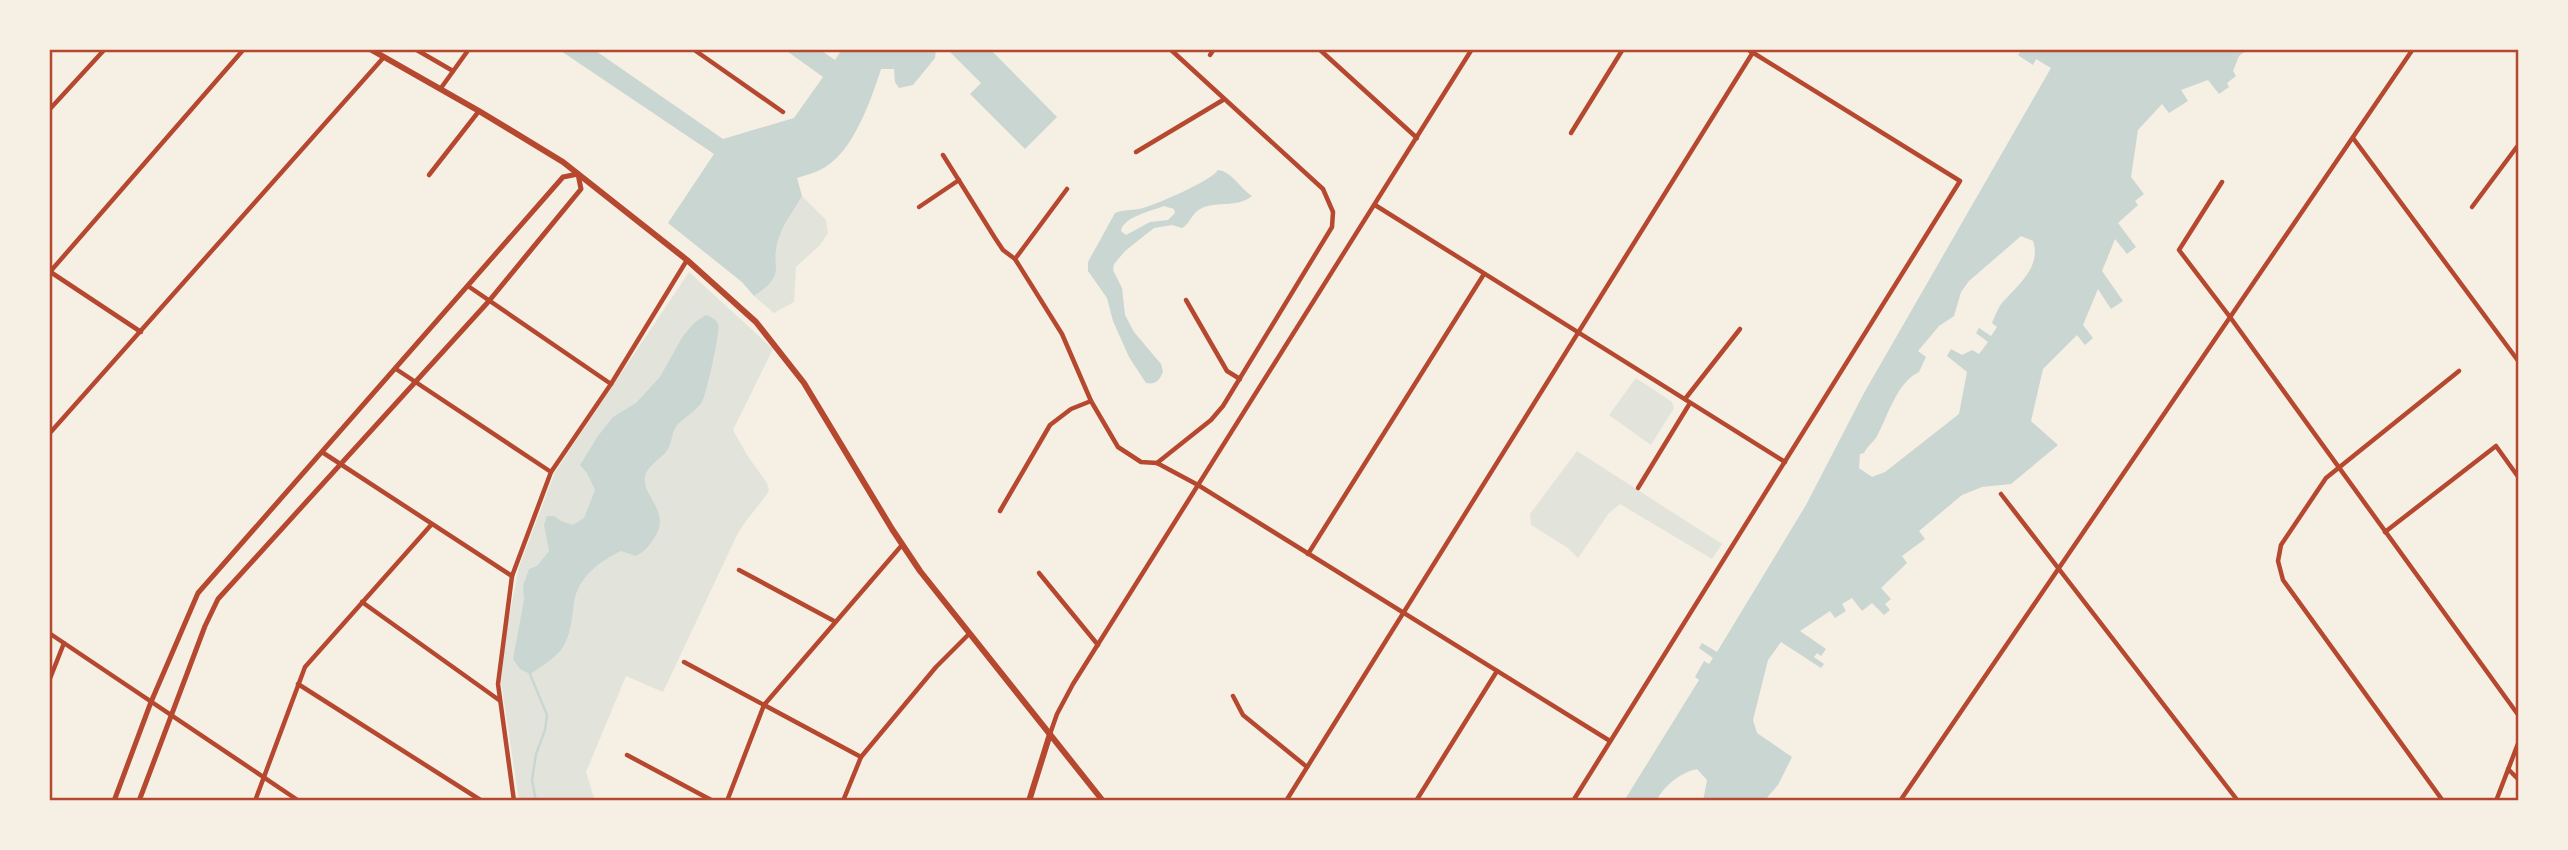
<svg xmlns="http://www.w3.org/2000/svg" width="2568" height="850" viewBox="0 0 2568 850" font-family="'IBM Plex Sans',sans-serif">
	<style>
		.green { fill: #e2e4dc }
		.water { fill: #c9d6d2; fill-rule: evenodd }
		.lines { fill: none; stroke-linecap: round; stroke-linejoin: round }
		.stream { stroke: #c9d6d2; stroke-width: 2.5 }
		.minor { stroke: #b5482f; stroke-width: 4.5 }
		.tertiary { stroke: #b5482f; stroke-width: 5 }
		.secondary { stroke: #b5482f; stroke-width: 6 }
		.primary { stroke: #b5482f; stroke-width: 6 }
		.neatline { fill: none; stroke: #b5482f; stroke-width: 2.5 }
	</style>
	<rect width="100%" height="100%" fill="#f6efe4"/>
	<g class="green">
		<path d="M 802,196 L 826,220 L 828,233 L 820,245 L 796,267 L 794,302 L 774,313 L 754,296 C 791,272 767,268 780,235 C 785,221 795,209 802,196 Z"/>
		<path d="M 689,272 L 773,349 L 733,430 L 747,455 L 767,483 L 769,491 C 759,506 747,518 738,533 L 663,692 L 626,676 L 586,772 L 595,801 L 519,801 L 501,681 L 508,623 L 519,567 L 555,472 Z"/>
		<polygon points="1636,378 1672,402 1674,408 1651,445 1609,415"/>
		<polygon points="1577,451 1722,544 1712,559 1620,504 1609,513 1578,558 1568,548 1531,525 1530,514"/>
	</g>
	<g class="water">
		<path d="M 558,49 L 593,49 L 723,139 L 794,118 L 823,77 L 784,49 L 819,49 L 835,60 L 842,49 L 936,49 L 935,58 L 913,85 L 899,88 L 895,82 L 894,69 L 881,69 C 872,97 856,143 832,162 C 822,171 810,174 797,178 L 802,196 C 795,209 785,221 780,235 C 767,268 791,272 754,296 L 742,282 L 668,223 L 714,154 Z"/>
		<polygon points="947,49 990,49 1057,117 1025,149 970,94 981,83"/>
		<path d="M 2018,49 L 2248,49 L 2239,56 L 2233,71 L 2236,76 L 2227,83 L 2229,87 L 2219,94 L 2208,80 L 2181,90 L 2188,101 L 2169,113 L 2162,104 L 2138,130 L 2131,177 L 2144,194 L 2135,201 L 2138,205 L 2118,223 L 2136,247 L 2127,254 L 2115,239 L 2102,271 L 2123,301 L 2111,309 L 2098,289 L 2083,325 L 2093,338 L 2085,345 L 2077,335 L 2043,369 L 2031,421 L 2058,445 L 2011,484 L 1982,487 L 1962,495 L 1919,531 L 1925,539 L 1902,556 L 1907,563 L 1881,588 L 1891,599 L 1885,604 L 1890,610 L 1884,615 L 1872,603 L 1862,611 L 1852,598 L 1842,604 L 1846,611 L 1835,618 L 1830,611 L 1800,631 L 1826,649 L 1821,656 L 1817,653 L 1814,657 L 1824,664 L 1821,668 L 1781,642 L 1768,660 L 1753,720 L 1757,733 L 1792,757 L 1778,785 L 1764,801 L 1703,801 L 1707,780 L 1697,769 C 1679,773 1665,785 1656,801 L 1624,801 L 1699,680 L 1695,677 L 1704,661 L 1709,664 L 1713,658 L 1699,648 L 1702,643 L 1717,652 L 1806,505 L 1864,393 L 2051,68 L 2036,59 L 2033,65 L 2018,55 L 2021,51 ZM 2021,236 L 2033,241 C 2042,267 2017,286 2002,303 C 1998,308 1995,316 1992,323 L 1997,327 L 1991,336 L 1979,328 L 1976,333 L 1988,342 L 1979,354 L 1972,350 L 1962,355 L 1951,349 L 1947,356 L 1967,372 L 1959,414 L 1885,472 L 1872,477 L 1859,468 L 1860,454 L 1864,453 C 1867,446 1873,443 1877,436 C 1888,416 1897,382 1919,372 L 1926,357 L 1918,351 L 1939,326 L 1954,316 L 1961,292 L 1969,281 Z"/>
		<path d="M 1218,170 C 1231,171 1241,189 1252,196 C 1237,208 1218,201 1202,208 C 1191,213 1191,223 1182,228 L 1172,225 L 1154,228 L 1125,251 L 1114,264 L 1113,270 L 1122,288 L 1125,315 L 1134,332 L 1161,364 L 1163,371 C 1160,380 1156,385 1146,383 L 1129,357 L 1113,321 L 1107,298 L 1088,271 L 1088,262 L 1115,213 C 1124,209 1133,211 1143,208 C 1157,204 1211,181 1218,170 ZM 1164,206 L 1174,209 L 1175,213 L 1168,220 L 1150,222 L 1126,235 L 1121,231 C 1123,217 1151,211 1164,206 Z"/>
		<path d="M 706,315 C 711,317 716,319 718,324 C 721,330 706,395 702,402 C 696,411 685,417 678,424 C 672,431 673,436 670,444 C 667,454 660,457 653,464 C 626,489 675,506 655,537 C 649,545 646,551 636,556 L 621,551 C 599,562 579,576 574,602 C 572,618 571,636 561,650 C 553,659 540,668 530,674 L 520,669 L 513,659 L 524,600 L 523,586 L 529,569 L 537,566 L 549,551 L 544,525 L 547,516 L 554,516 L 561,521 L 573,525 L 584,518 L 595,490 L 587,473 L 580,465 L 598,436 L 613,417 L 636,403 L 660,377 L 683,336 L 694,323 Z"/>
	</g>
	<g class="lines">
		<polyline class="stream" points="530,674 547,715 545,730 536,754 532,780 536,801"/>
		<g class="minor">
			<polyline points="415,49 453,71"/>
			<polyline points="693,49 783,112"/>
			<polyline points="1319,49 1417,138"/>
			<polyline points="1210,55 1214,49"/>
			<polyline points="441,88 469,49"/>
			<polyline points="49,110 105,49"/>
			<polyline points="1571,133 1623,49"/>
			<polyline points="2353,138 2519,362"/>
			<polyline points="1136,152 1223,100"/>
			<polyline points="943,155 995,238 1003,250 1015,259"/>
			<polyline points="429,175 479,111"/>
			<polyline points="2222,182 2179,250 2230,317 2519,716"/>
			<polyline points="1067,189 1015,259 1062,334 1091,401 1118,447 1141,462 1157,463 1198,485 1610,741"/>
			<polyline points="1375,205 1785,462"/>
			<polyline points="919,207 959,180"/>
			<polyline points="2472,207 2519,144"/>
			<polyline points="49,271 141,332"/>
			<polyline points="49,273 244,49"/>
			<polyline points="468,286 611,384"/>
			<polyline points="1186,300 1227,371 1240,379"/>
			<polyline points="396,369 551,472"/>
			<polyline points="1685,399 1740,329"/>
			<polyline points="49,434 384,57"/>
			<polyline points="322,452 512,576"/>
			<polyline points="1157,463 1211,420 1223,406 1332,227 1333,212 1323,189 1170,49"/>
			<polyline points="1638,488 1690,403"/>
			<polyline points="2001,494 2238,801"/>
			<polyline points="1000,511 1050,425 1071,409 1091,401"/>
			<polyline points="2385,532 2496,446 2519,478"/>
			<polyline points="1308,554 1484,274"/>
			<polyline points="739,570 834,621"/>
			<polyline points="1039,573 1098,645"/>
			<polyline points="362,602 499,700"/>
			<polyline points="49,633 299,801"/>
			<polyline points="684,662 861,757"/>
			<polyline points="49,681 64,643"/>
			<polyline points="298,684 482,801"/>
			<polyline points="1233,696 1243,715 1307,767"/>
			<polyline points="1050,734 1057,714 1073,684 1472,49"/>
			<polyline points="627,755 713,801"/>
			<polyline points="2508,769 2519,780"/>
			<polyline points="255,801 305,667 431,525"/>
			<polyline points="514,801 498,684 512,576 551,472 611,384 687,260"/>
			<polyline points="727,801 764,705 902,545"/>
			<polyline points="843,801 861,757 936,667 969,634"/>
			<polyline points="1286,801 1755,49"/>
			<polyline points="1416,801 1497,671"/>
			<polyline points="1573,801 1960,181 1747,49"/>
			<polyline points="1900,801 2413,49"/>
			<polyline points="2443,801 2283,580 2278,561 2281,545 2326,478 2459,371"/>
			<polyline points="2496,801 2519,741"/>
		</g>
		<polyline class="tertiary" points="114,801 151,702 198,593 563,177 578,174 581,189 489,301 218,599 205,626 139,801"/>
		<polyline class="secondary" points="1029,801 1050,734"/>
		<polyline class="primary" points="370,49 479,111 563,162 687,260 756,322 804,383 892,529 920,571 1103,801"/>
	</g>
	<rect width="2568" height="850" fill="none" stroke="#f6efe4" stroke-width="102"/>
	<rect x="51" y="51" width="2466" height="748" class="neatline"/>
</svg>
